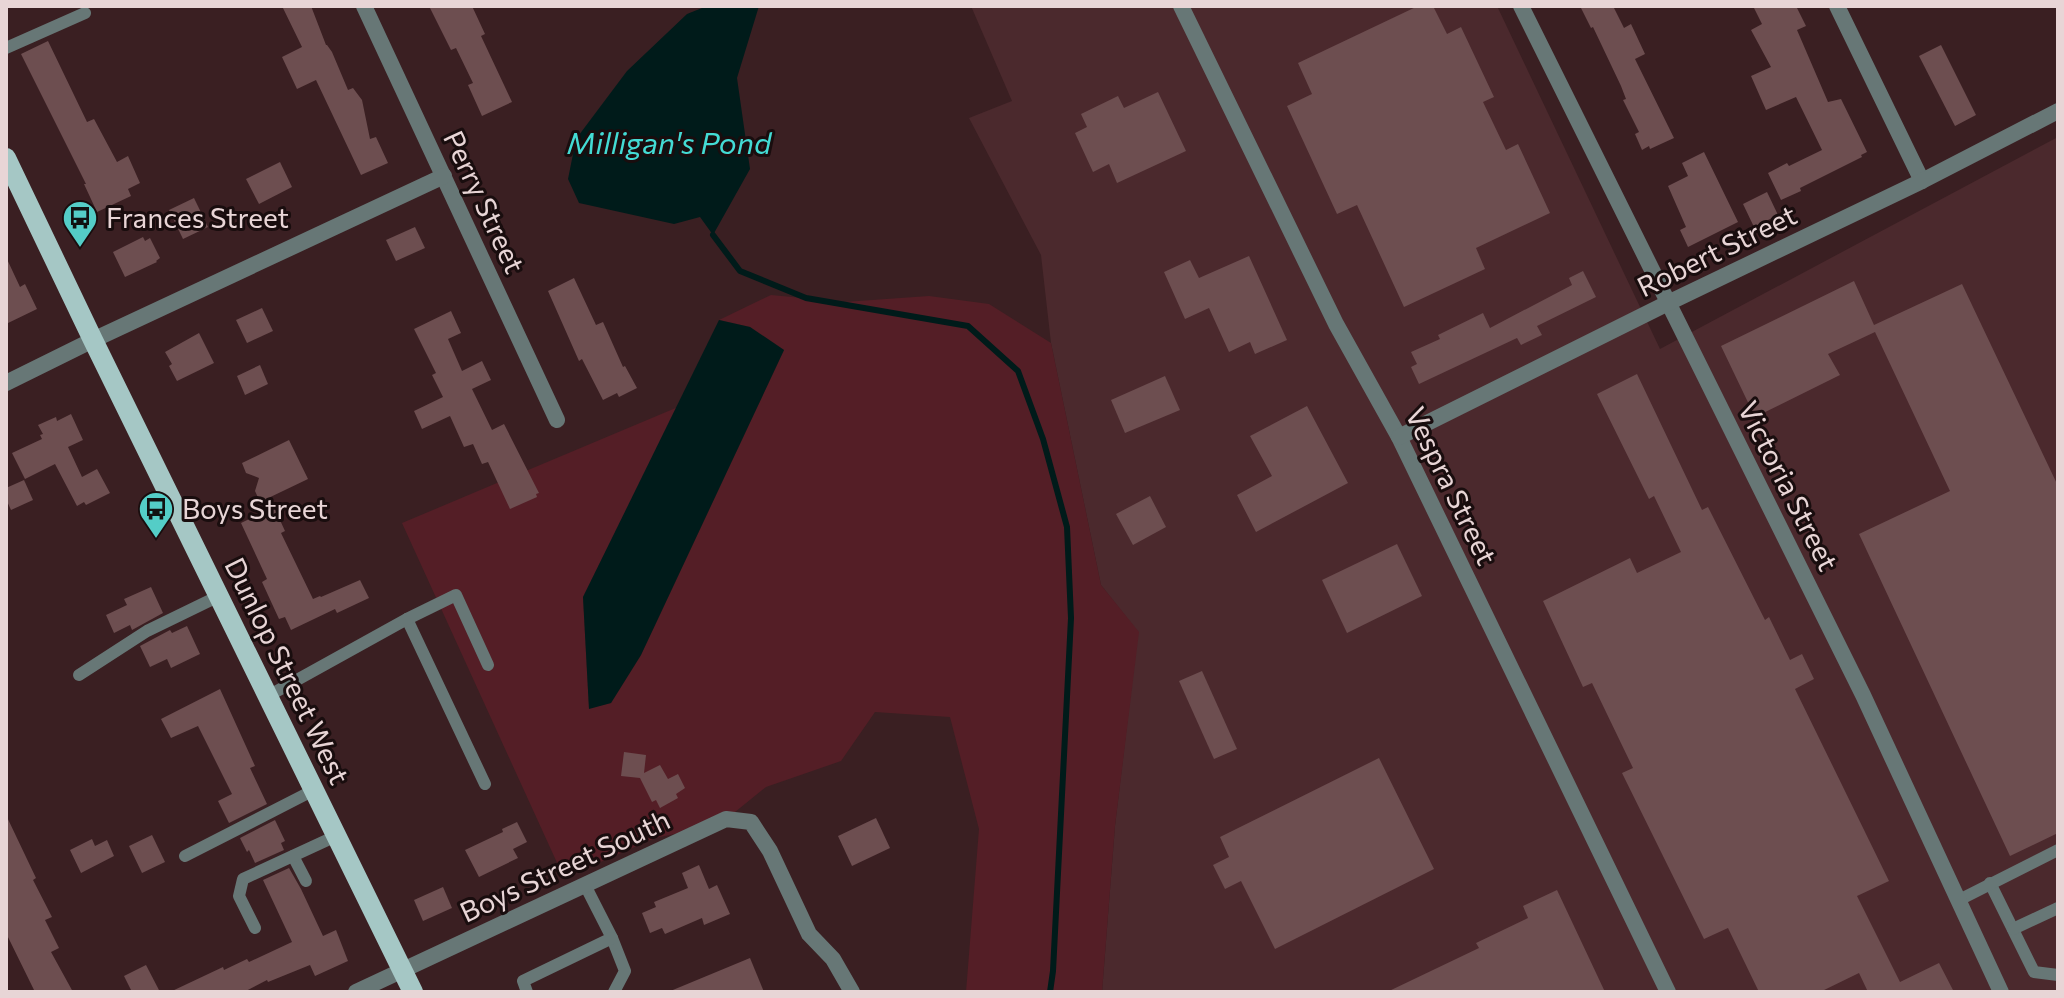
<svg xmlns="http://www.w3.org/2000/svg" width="2064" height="998" viewBox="0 0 2064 998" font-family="Commissioner,sans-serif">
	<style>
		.built { fill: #4b292d }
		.green { fill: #541e26 }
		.water { fill: #001b1a }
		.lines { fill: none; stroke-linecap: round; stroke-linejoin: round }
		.stream { stroke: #001b1a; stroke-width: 6 }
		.building { fill: #6d4e50 }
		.service { stroke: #677776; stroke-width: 12 }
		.minor { stroke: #677776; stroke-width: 16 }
		.primary { stroke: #a5c7c5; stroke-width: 20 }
		.labels { text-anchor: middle; stroke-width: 6; stroke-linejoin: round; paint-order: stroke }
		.street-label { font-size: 28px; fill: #e8d5d6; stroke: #190d0e }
		.poi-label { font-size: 28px; fill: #e8d5d6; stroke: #190d0e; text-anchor: start }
		.water-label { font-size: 30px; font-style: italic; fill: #43dbd4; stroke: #190d0e }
	</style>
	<rect width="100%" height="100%" fill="#3a1f22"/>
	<polygon class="built" points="971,6 1497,6 1660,349 2058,137 2058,992 1102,992 1115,826 1138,632 1101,585 1051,343 1041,255 969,118 1012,101"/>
	<polygon class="green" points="771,295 844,302 929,296 989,304 1051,343 1101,585 1139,632 1115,826 1102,992 966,992 979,829 950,717 875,712 841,761 766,787 719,825 655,838 564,878 402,523 678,407 583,597 589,708 611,703 641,655 784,350 750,327 719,320"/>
	<g class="water">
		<polygon points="707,6 759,6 737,78 750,169 713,235 700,217 674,224 579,203 568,179 576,139 627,71 687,14"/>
		<polygon points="719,320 750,327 784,350 641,655 611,703 589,709 583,597"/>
	</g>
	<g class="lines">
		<polyline class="stream" points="713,235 740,271 806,298 968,326 1018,371 1043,439 1067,527 1071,618 1053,971 1050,992"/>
	</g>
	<g class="building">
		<polygon points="282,6 311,6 326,45 327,45 332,52 348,90 353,88 362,100 370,139 376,137 388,163 361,175 316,80 297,89 282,57 302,47"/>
		<polygon points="429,6 472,6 485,34 481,36 512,102 482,116 468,85 473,83 456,48 451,50"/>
		<polygon points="1418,6 1433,6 1447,34 1461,27 1494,97 1483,102 1506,150 1518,144 1550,213 1476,248 1485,269 1404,307 1357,205 1337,214 1287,106 1312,94 1298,63"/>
		<polygon points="1580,6 1613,6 1624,28 1631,24 1645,54 1635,59 1674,138 1650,149 1649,146 1642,150 1635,134 1639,132 1623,100 1626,99 1621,86 1593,27 1591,28"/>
		<polygon points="1753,6 1796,6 1806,26 1797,30 1828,102 1841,99 1867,152 1861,155 1862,157 1800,188 1801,191 1781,200 1768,173 1787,163 1789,166 1822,150 1796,97 1766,110 1751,76 1771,67 1751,30 1762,24"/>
		<polygon points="48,41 87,122 94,119 117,162 128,156 140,183 128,189 131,196 97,212 84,184 86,184 21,54"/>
		<polygon points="1941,45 1976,115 1955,126 1919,56"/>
		<polygon points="1158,92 1186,151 1117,183 1109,164 1093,172 1075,133 1087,127 1081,114 1118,96 1124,108"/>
		<polygon points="1704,152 1738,222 1688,247 1680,230 1686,227 1668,186 1688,176 1682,163"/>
		<polygon points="280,162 292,187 259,204 246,179"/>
		<polygon points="1767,192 1778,215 1754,227 1743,204"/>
		<polygon points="194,198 208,227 183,239 169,210"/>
		<polygon points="415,227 425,248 396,261 386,240"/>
		<polygon points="143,237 145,241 150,238 160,258 156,261 157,262 125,277 113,252"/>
		<polygon points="1249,256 1287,340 1255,354 1250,342 1229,352 1209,308 1185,319 1164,272 1190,260 1199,278"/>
		<polygon points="6,257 20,287 25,284 37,309 6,324"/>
		<polygon points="1583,271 1596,297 1537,326 1542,335 1521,345 1517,338 1419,384 1411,367 1417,364 1411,352 1440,339 1438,335 1483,313 1490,328 1572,285 1569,278"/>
		<polygon points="574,278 596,325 603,322 623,367 625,366 637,388 619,397 617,393 603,400 582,359 579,361 548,291"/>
		<polygon points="1854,281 1874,325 1962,284 2058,486 2058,833 2010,856 1859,534 1950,491 1875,332 1828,354 1840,375 1755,417 1721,346"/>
		<polygon points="262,308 273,331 247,343 236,320"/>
		<polygon points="451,311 461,333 448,339 462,371 482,361 491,380 472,389 492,430 504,424 539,493 536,494 537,497 510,509 488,462 482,464 473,444 464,447 450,416 422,429 414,411 443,397 432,375 436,373 414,329"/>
		<polygon points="199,333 214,363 177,381 169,366 172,364 165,352"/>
		<polygon points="260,365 268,384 245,395 237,376"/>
		<polygon points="1637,374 1702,510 1708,507 1765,620 1769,617 1790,660 1802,654 1814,679 1795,689 1889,881 1857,896 1900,982 1939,963 1954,992 1868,992 1859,973 1820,992 1759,992 1728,928 1704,939 1622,773 1633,768 1592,683 1583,687 1543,601 1630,558 1637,573 1681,552 1654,496 1649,499 1597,394"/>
		<polygon points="1165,376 1180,410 1125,433 1111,400"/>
		<polygon points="1307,406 1348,483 1256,532 1237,495 1272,476 1250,436"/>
		<polygon points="71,414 83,440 68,447 82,477 97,469 110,493 86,505 84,502 77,506 55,464 25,479 12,453 42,439 40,435 43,434 38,425 56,417 57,421"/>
		<polygon points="289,440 308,479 260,502 255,491 259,478 246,473 242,463"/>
		<polygon points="24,480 33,500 11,510 6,499 6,488"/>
		<polygon points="1150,496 1166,527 1133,545 1116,514"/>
		<polygon points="274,507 285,531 281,533 313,599 320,596 321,597 360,580 369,598 337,613 335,609 291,630 285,617 279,619 262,582 267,579 241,523"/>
		<polygon points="1397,544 1422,596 1347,633 1322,580"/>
		<polygon points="151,587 163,613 132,630 130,625 114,633 106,615 127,605 124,599"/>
		<polygon points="187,626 200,654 171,668 167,659 150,667 140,646 170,630 172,633"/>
		<polygon points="1202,671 1237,749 1214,759 1179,681"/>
		<polygon points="220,689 255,766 250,768 267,804 229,823 218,801 232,794 198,726 171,738 161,719"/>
		<polygon points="624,752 646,755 644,773 660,765 668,779 678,774 685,788 676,794 678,798 660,808 656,800 652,802 640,778 621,776"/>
		<polygon points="1379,758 1434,869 1275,949 1241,881 1225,889 1213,865 1229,857 1220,837"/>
		<polygon points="6,815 36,878 33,880 52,917 45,920 59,948 51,952 73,992 35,992 6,933"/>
		<polygon points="876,818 890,848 852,866 838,836"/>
		<polygon points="275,820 285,841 281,843 284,850 255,863 249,850 247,852 240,838"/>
		<polygon points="517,822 527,842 513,849 518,858 479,877 465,850 503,832 502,829"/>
		<polygon points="152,835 165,862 142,873 129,846"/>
		<polygon points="92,839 95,846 107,840 114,856 81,873 70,850"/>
		<polygon points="699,865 709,889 717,885 730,914 704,925 702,918 665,934 662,928 650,933 642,913 656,907 654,902 688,888 682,873"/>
		<polygon points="289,868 301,889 323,936 336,930 348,961 315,976 310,965 268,982 267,980 244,992 170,992 223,967 224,970 247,959 249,962 292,942 263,880"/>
		<polygon points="443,887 452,908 423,921 414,900"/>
		<polygon points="1557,890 1605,992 1387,992 1479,948 1476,943 1528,918 1523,906"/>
		<polygon points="750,958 764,992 668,992"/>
		<polygon points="146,965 160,992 132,992 124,976"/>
	</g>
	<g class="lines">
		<g class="service">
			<polyline points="6,48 85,13"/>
			<polyline points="407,619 485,784"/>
			<polyline points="79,675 147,631 219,596"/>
			<polyline points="268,696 407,619 456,595 488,665"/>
			<polyline points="185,856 314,790"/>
			<polyline points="293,856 306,881"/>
			<polyline points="1990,883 2034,972 2058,975"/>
			<polyline points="585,885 612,938 625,971 614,992"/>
			<polyline points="1959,900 2058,850"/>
			<polyline points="255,928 239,896 243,879 336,836"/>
			<polyline points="2013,929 2058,908"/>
			<polyline points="527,992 523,981 612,938"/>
		</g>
		<g class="minor">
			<polyline points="364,6 557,420"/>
			<polyline points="1181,6 1336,324 1399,437 1668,992"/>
			<polyline points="1521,6 1863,695 2001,992"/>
			<polyline points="1837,6 1922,181"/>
			<polyline points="6,383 93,340 444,176"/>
			<polyline points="1399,437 1668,303 1922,181 2058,111"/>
			<polyline points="356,992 726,819 751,822 770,851 809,934 833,959 852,992"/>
		</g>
		<polyline class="primary" points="6,158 93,340 413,992"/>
	</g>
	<defs>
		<symbol id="bus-pin" viewBox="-11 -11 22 30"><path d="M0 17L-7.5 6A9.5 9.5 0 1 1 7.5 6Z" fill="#54cdc7" stroke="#190d0e"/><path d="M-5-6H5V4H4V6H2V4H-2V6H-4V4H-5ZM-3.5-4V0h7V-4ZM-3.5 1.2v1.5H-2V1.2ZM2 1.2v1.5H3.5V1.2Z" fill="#111"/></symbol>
	</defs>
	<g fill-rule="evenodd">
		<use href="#bus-pin" x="60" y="198" width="40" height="54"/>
		<use href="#bus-pin" x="136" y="489" width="40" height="54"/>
	</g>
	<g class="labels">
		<g class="street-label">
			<text transform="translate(484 202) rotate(65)" y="10">Perry Street</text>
			<text transform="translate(1717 251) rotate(-26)" y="10">Robert Street</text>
			<text transform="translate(1451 486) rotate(64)" y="10">Vespra Street</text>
			<text transform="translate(1788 486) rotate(63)" y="10">Victoria Street</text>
			<text transform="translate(287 671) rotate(64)" y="10">Dunlop Street West</text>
			<text transform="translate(565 866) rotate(-25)" y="10">Boys Street South</text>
		</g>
		<g class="poi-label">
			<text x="106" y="228">Frances Street</text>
			<text x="182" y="519">Boys Street</text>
		</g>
		<g class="water-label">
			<text x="669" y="154">Milligan's Pond</text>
		</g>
	</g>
	<rect width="2064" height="998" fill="none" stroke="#e8d5d6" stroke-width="16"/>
</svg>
